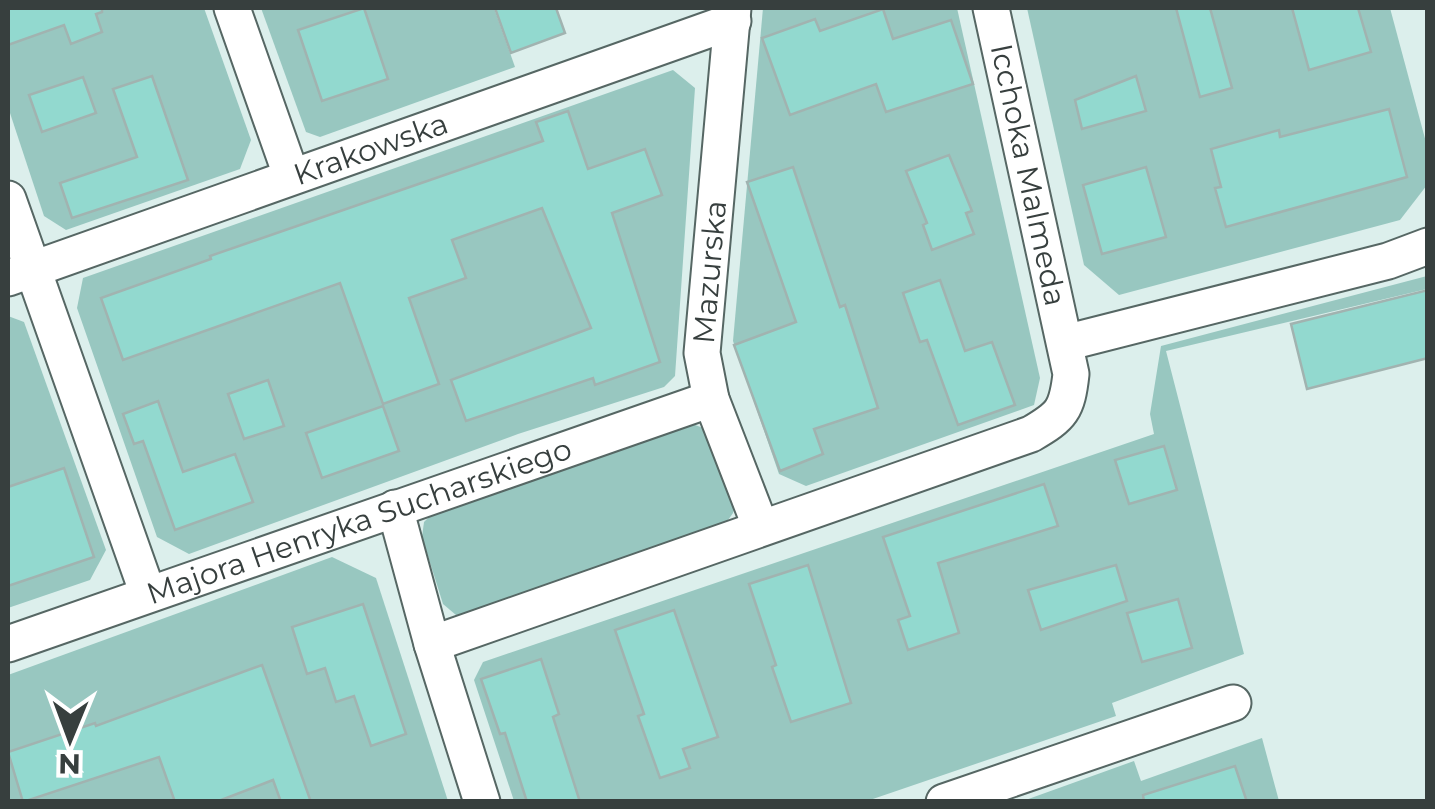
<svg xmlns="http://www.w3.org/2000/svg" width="1435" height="809" viewBox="0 0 1435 809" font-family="Montserrat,sans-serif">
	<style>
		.green { fill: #98c7c0 }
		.building { fill: #92d9cf; stroke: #a1b3b0; stroke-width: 2.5 }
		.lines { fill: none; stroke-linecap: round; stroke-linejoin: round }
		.minor-casing { stroke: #566764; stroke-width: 39 }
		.minor { stroke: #fff; stroke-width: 35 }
		.labels { text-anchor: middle; stroke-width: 8; stroke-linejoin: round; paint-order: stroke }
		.street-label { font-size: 30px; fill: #373f3e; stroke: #fff }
	</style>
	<rect width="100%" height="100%" fill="#dcefec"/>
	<g class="green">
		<polygon points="8,8 204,8 251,140 240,169 66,230 44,216 8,107"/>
		<polygon points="261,8 494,8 515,67 320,137 306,132"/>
		<polygon points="763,8 957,8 1040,378 1034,405 806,486 779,474 733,341"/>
		<polygon points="1027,8 1390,8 1427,146 1427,185 1400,220 1119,295 1084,265"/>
		<polygon points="673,70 695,88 675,376 664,387 518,434 189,554 157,537 77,308 83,278"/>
		<polygon points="1427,276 1427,289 1166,351 1244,654 1112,703 1116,716 867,801 514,801 474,680 483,662 1154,434 1150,414 1161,346"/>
		<polygon points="8,316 24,322 106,550 90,580 8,608"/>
		<polygon points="690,423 703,428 715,439 737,499 733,513 726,523 471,615 456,615 443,604 422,537 424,522 436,510"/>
		<polygon points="332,557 376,578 448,801 8,802 8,675"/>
		<polygon points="1262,738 1279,801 1020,802 1134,761 1141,781"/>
	</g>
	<g class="building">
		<polygon points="8,8 102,8 102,12 96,14 102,32 71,44 64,25 8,45"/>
		<polygon points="364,8 388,79 322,101 298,30"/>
		<polygon points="495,8 556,8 565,33 511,53"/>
		<polygon points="1176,8 1210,8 1232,88 1200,97"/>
		<polygon points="1292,8 1358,8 1371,52 1309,70"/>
		<polygon points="883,9 893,39 951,20 973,84 886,112 876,84 790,115 762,38 815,19 820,31"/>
		<polygon points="152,76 188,180 72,218 60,183 137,157 113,89"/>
		<polygon points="1136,76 1146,111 1082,129 1075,100"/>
		<polygon points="83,77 96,113 42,132 29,95"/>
		<polygon points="1389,109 1407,177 1226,227 1215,188 1221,187 1211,149 1279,130 1280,137"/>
		<polygon points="568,111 588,169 645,149 662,195 612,213 660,362 595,385 593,378 466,421 451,380 591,328 542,208 452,240 466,278 409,298 439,384 383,404 340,283 123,360 101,298 211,259 210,256 543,141 536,122"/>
		<polygon points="949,155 972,211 966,213 974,234 932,250 923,225 927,223 906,171"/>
		<polygon points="793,167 840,307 845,305 878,408 814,429 823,454 780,471 734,345 796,322 747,182"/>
		<polygon points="1146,167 1166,237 1102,254 1083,185"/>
		<polygon points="940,280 965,351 992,342 1015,405 958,425 927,340 920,342 903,293"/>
		<polygon points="1428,290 1428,358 1307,389 1291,324"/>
		<polygon points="268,380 284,426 244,439 228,394"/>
		<polygon points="158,401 183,472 235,454 253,502 175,530 143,441 134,444 123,414"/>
		<polygon points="383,406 399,451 322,478 306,433"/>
		<polygon points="1164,446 1177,490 1129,504 1115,460"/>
		<polygon points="64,468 94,557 8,586 8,487"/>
		<polygon points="1044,484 1058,526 938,563 959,633 908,650 898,620 910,616 883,537"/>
		<polygon points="808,565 851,703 791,722 772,667 776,665 749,584"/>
		<polygon points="1116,565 1127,601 1041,630 1028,590"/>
		<polygon points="1178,599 1192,648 1142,662 1127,613"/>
		<polygon points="363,604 406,734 371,746 354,696 336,702 325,668 307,674 292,627"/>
		<polygon points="674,610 718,737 683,749 690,768 660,778 638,716 644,714 615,630"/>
		<polygon points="541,659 559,714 553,717 580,802 527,802 505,733 500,734 481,679"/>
		<polygon points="262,665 311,802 281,802 273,780 216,802 175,802 159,757 23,802 8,752 95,723 96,726"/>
		<polygon points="1235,766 1247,802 1144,802 1143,795"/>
	</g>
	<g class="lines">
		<defs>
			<g id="minor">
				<polyline points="232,8 291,175"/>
				<polyline points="733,8 702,353 711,399 761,528"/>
				<polyline points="8,199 148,594"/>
				<path id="s1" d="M 8,278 L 733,21"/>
				<polyline points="1065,343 1388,261 1428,246"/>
				<polyline points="395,508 432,644 482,802"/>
				<path id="s2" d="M 8,644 L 711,399"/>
				<path d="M 432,644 L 1031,434 C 1062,416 1067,410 1071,374 L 991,8"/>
				<polyline points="944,802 1233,703"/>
			</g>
		</defs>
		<use href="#minor" class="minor-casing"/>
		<use href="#minor" class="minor"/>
	</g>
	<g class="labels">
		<g class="street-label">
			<text dy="10" stroke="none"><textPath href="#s1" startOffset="385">Krakowska</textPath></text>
			<text transform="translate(1028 175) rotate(78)" y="10">Icchoka Malmeda</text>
			<text transform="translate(710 272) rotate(-85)" y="10">Mazurska</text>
			<text dy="10" stroke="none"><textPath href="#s2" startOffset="372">Majora Henryka Sucharskiego</textPath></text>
		</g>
	</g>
	<rect width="1435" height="809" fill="none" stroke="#373f3e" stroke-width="20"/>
	<g transform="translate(70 739) rotate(181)" stroke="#ffffff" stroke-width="8" paint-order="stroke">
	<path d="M0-8L18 38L0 25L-18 38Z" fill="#373f3e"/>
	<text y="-15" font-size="28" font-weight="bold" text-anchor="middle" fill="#373f3e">N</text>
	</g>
</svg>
